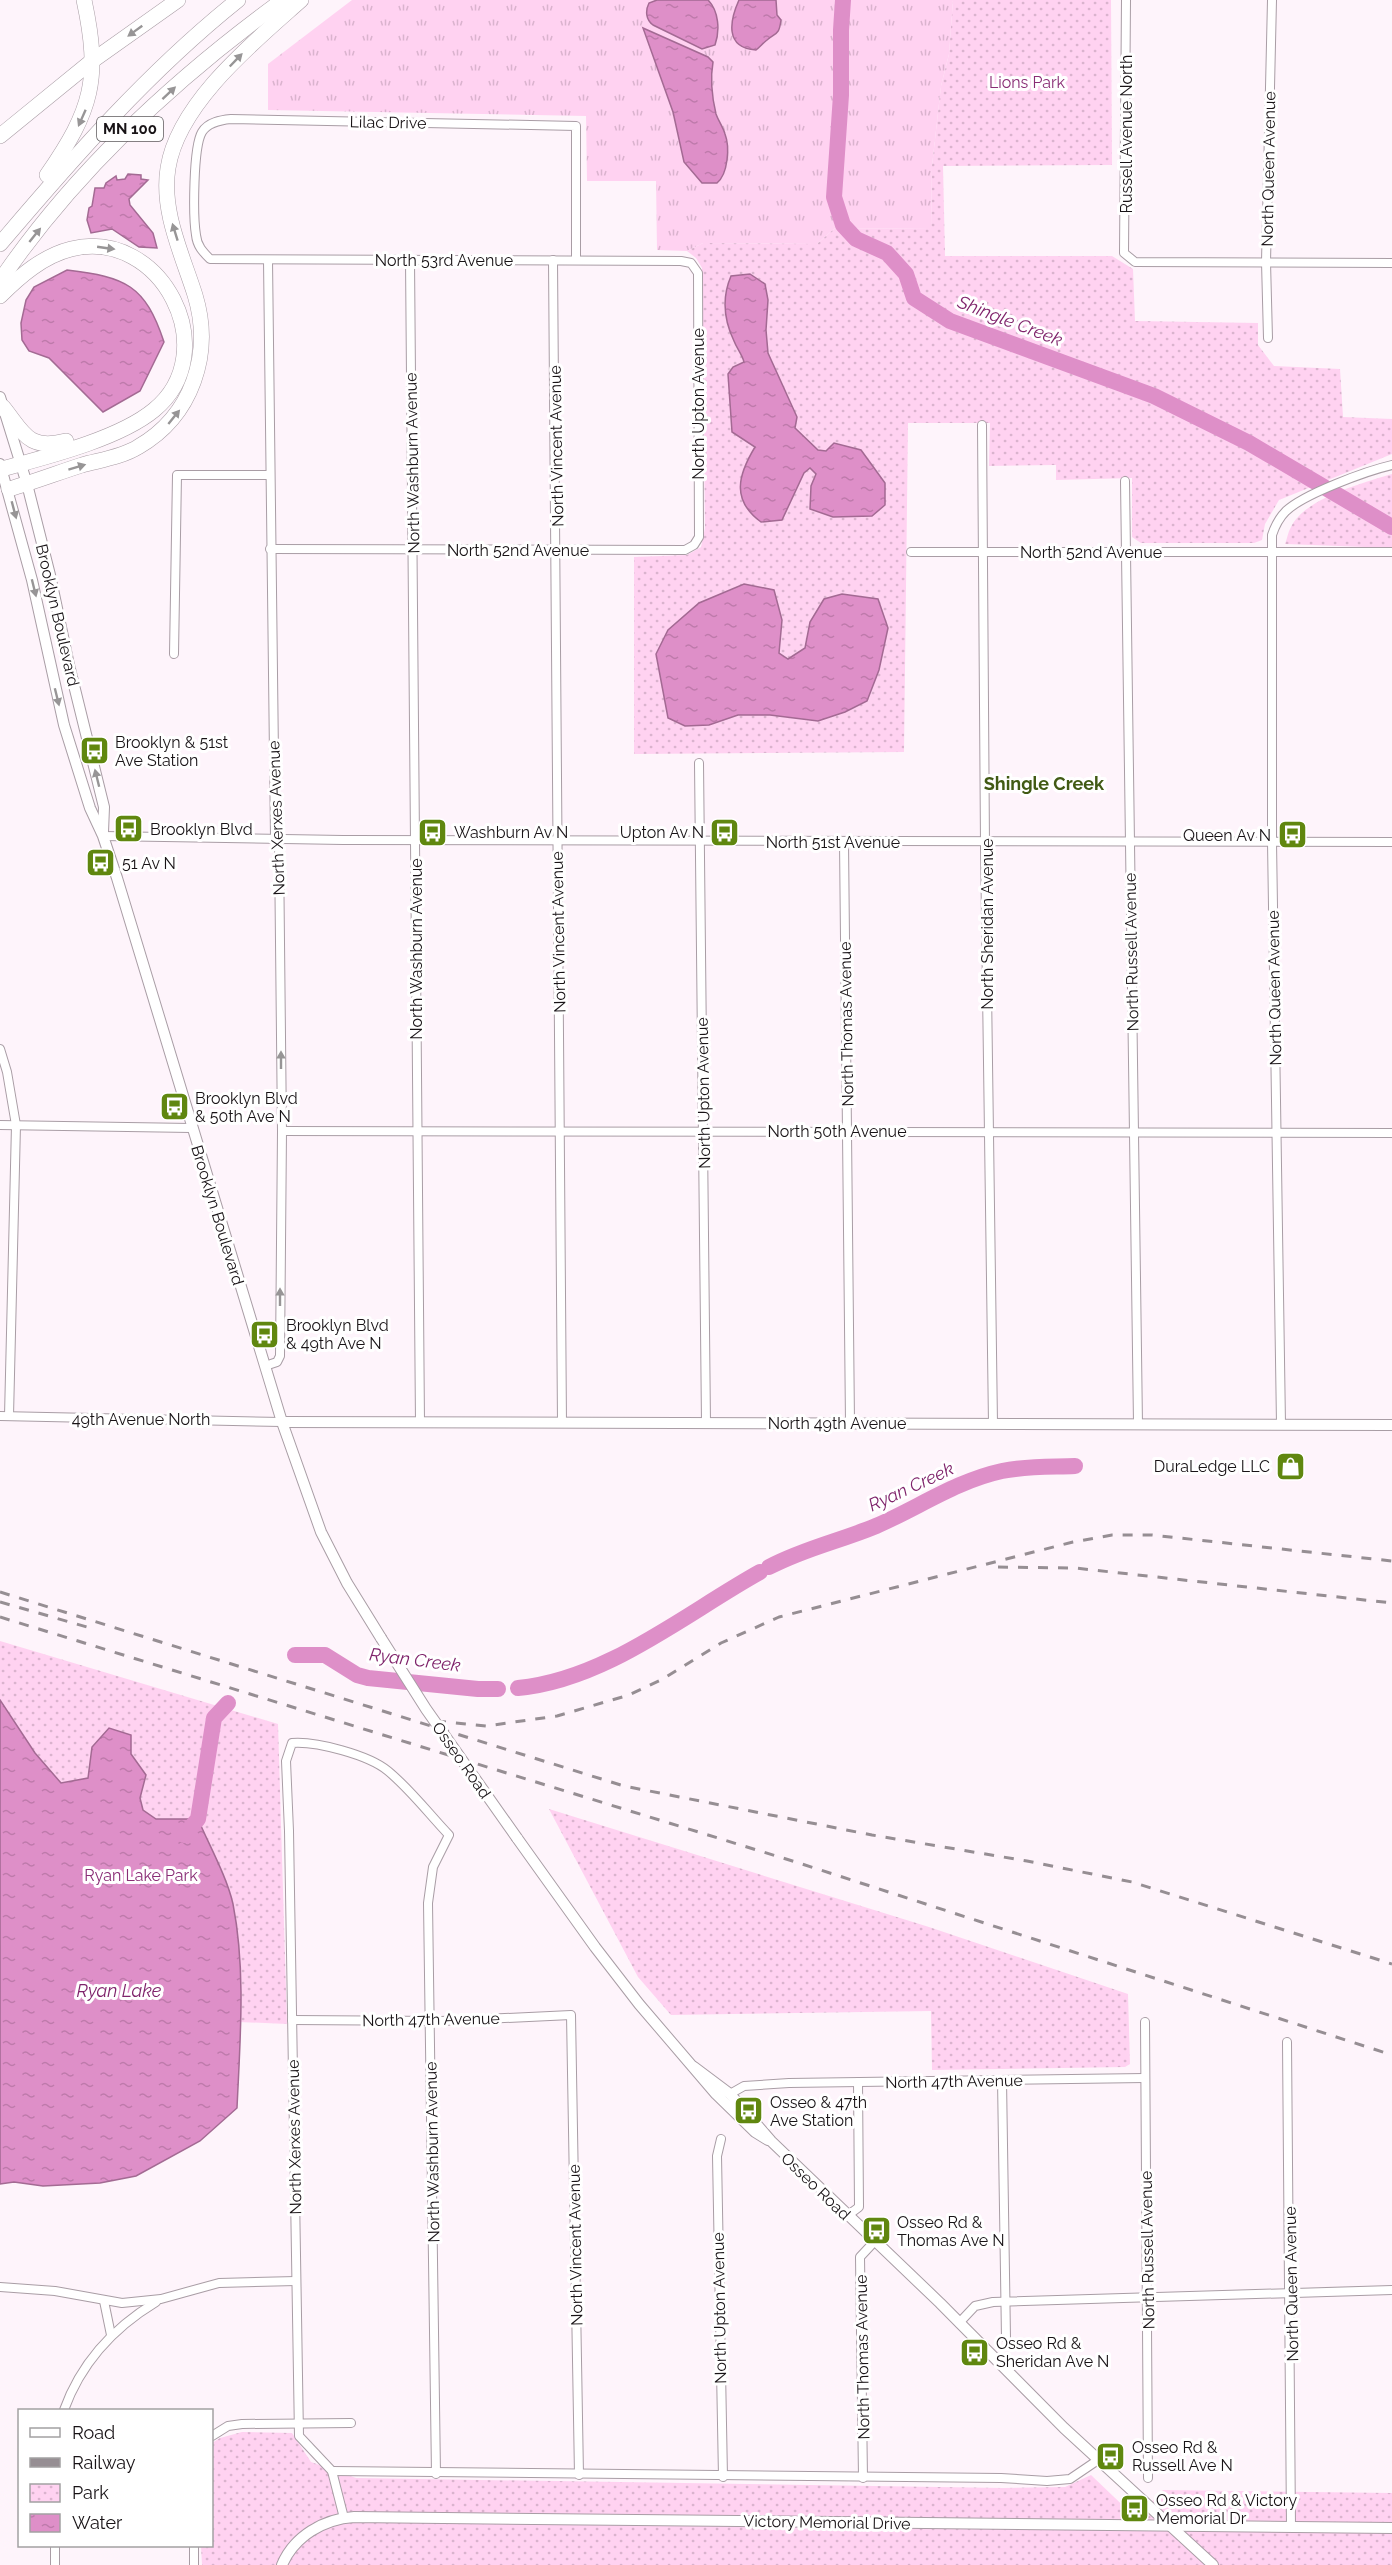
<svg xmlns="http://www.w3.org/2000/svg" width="1392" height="2565" viewBox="0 0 1392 2565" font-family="Raleway,sans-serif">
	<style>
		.grass { fill: url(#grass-tufts) }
		.park { fill: url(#park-dots) }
		.water { fill: url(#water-ripples); stroke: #a36a93; stroke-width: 1.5 }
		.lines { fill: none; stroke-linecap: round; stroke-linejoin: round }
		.river { stroke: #de8fc8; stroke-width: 16 }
		.street-casing { stroke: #a99da5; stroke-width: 10 }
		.secondary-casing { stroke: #a99da5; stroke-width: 12 }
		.highway-casing { stroke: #a99da5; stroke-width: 16 }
		.street { stroke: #fff; stroke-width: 8 }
		.secondary { stroke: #fff; stroke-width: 10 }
		.highway { stroke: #fff; stroke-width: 15 }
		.rail { stroke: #968e93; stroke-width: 3; stroke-dasharray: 10 10; stroke-linecap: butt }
		.secondary-bridge-casing { stroke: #a99da5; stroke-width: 12; stroke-linecap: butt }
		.secondary-bridge { stroke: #fff; stroke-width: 10 }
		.oneway { fill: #979596 }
		.labels { text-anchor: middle; stroke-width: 6; stroke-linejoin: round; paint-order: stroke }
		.shield { fill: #fff; stroke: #5d5a5c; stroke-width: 1.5 }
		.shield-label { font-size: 15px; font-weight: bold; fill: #181316 }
		.park-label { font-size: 16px; fill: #892d75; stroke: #fff }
		.street-label { font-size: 16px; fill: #181316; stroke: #fff }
		.poi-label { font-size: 16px; fill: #181316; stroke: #fff; text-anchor: start }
		.water-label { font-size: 18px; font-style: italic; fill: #7f236b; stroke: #fff }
		.neighbourhood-label { font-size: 18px; font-weight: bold; fill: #415a14; stroke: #fff }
	</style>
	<defs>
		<pattern id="grass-tufts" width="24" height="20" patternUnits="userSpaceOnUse" patternTransform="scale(1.5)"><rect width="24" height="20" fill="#ffd2f1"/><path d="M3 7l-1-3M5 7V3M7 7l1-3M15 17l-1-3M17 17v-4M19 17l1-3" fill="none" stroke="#dab3ce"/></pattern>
		<pattern id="park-dots" width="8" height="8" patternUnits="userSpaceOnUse" patternTransform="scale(1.5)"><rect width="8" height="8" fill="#ffd2f1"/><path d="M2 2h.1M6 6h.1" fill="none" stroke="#dab3ce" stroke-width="1.8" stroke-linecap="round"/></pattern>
		<pattern id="water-ripples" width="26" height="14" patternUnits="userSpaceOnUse" patternTransform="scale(1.5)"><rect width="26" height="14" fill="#de8fc8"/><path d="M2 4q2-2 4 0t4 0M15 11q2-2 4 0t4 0" fill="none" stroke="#be7aab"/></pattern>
	</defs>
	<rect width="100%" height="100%" fill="#fef4fb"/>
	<polygon class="grass" points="352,0 953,0 949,54 941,86 932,166 931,229 835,228 817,244 703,243 687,251 657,250 656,181 587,181 586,116 268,110 268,64"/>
	<g class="park">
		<polygon points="953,0 1111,0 1112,165 943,166 945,256 1112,256 1133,269 1135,321 1258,323 1258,345 1274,366 1340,369 1343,417 1392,419 1392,454 1279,500 1265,524 1262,540 1254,543 1141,543 1132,537 1132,478 1056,480 1056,465 989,466 990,423 908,423 904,752 634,754 634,557 687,555 701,547 705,528 702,268 696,258 687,251 703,243 817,244 835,228 931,229 932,166 941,86 949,54"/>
		<path d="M 1392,474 L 1392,548 L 1285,544 C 1287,539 1288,532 1291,527 C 1305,498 1363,483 1392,474 Z"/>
		<polygon points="0,1641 278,1724 287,2024 0,2012"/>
		<polygon points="549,1809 929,1927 1128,1994 1130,2064 1125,2067 932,2070 931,2011 671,2015 638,1977"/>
		<polygon points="242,2432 292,2433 311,2462 356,2478 1003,2488 1065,2487 1091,2475 1136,2518 1163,2490 1392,2493 1392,2565 202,2565 201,2546 212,2546 212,2443 220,2438"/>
	</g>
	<g class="water">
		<path d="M 657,0 L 708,0 C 719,11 720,31 715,45 L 702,49 L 653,25 C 646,20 645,11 649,3 Z"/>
		<path d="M 739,0 L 776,0 L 777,15 L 781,20 C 779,35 777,32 767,40 C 763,43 760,47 756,50 C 724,48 730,20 739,0 Z"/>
		<path d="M 643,28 L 708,57 L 713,62 C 710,79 712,97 716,114 C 718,120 723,127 725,134 C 730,147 728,174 717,183 L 702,183 L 684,162 L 673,112 Z"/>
		<polygon points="128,174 141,175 141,179 148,180 129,199 130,205 153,233 157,248 139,247 112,229 91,233 87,220 89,208 92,206 95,188 104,188 106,183 116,176 117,180 125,179"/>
		<path d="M 67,270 C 126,277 145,285 164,342 L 140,391 L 103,412 L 49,358 L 29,351 L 22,340 L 21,323 L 26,300 L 34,287 Z"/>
		<path d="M 750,274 L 765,284 L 768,300 L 766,330 L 768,353 L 797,417 L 795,428 L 818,450 L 826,451 L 834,443 L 861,450 L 885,483 L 885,505 L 872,516 L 833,517 L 810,509 L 811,486 L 816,474 L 810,468 L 804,473 L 782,520 L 761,522 C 731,500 738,475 755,447 L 732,432 L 728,374 L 733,367 L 744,362 C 742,354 737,349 734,341 C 724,320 722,297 731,276 Z"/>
		<polygon points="744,584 774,590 782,620 779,653 788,659 805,648 810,622 824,599 842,594 878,599 888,628 879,670 867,701 845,712 818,721 770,715 738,715 709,725 685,726 668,718 656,654 668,630 699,603"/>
		<path d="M 0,1700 L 35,1753 L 61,1783 L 88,1778 L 92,1747 L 109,1728 L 131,1735 L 131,1754 L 146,1775 L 140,1798 L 143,1810 L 156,1819 L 198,1819 C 209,1845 227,1877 233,1904 C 246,1970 240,2041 237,2108 L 200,2141 L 136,2176 L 100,2183 L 43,2186 L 14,2182 L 0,2184 Z"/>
	</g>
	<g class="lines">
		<g class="river">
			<polyline points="843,0 841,30 841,95 834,197 843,225 856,239 887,253 906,274 914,298 950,321 1154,396 1249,443 1392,527"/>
			<path d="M 769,1567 C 805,1548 840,1541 876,1526 C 918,1508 956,1481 1002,1471 C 1026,1466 1051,1467 1075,1466"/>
			<polyline points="295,1655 325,1655 357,1675 368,1678 478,1689 498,1689"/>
			<path d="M 518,1688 C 606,1680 686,1613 760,1572"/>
			<polyline points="184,1835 198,1819 214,1718 228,1703"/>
		</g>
		<defs>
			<g id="street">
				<polyline points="1126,0 1124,253 1135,262 1392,263"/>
				<polyline points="410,260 420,1423"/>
				<polyline points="553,260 562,1423"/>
				<polyline points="1268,338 1266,262 1272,0"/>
				<polyline points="982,425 985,845 993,1424"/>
				<polyline points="1125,481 1138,1424"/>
				<path d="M 270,549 L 685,550 L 694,545 L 699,537 L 698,273 L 691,263 L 681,261 L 210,259 C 203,252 197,246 196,235 C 193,217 193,147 202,132 C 208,122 221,120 231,119 L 576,126 L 576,260"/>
				<polyline points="911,552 1392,552"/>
				<polyline points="174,654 177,475 269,475"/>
				<polyline points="699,763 706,1423"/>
				<polyline points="103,836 343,840 1392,842"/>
				<polyline points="844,842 850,1423"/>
				<polyline points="0,1049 7,1072 16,1125 9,1416"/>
				<polyline points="0,1125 191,1128"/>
				<polyline points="282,1131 1392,1133"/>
				<polyline points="265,1366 277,1362 280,1356 282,1131 279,847 275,838 268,260"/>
				<polyline points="0,1416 282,1422"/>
				<path d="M 1281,1424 L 1272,842 L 1272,535 C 1275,526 1279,518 1286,511 C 1304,494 1366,471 1392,465"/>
				<polyline points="292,2020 441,2021 571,2015 579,2475"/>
				<polyline points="1145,2022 1148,2478"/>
				<polyline points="1287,2042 1291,2527"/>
				<polyline points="1002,2080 1006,2338"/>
				<polyline points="730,2094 744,2086 789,2083 1145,2078"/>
				<polyline points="721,2139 717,2156 723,2477"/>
				<polyline points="847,2216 859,2207 858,2082"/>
				<polyline points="0,2287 55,2291 122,2303 161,2299 219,2283 296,2281"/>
				<polyline points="104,2301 111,2335"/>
				<polyline points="959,2323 975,2306 993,2302 1392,2290"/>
				<path d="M 64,2410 C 81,2363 113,2328 156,2302"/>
				<polyline points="212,2436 228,2426 242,2424 351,2423"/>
				<polyline points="332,2471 1001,2478 1047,2481 1070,2479 1098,2460"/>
				<polyline points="863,2478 860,2257 874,2242"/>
				<path d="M 344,2518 L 332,2471 L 299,2436 L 289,1831 L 286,1761 L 292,1743 C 316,1741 369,1755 388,1771 C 410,1789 429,1814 449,1835 L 433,1867 L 428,1903 L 436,2474"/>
				<polyline points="55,2546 55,2565"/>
				<polyline points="194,2546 194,2565"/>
			</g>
			<g id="secondary">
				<polyline points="0,397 27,484 50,575 69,665 104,807 103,832"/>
				<polyline points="0,464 32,580 64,725 90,808 103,836 117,878 282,1422 321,1532 347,1583 381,1638"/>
				<polyline points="282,1422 1392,1425"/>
				<polyline points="517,1838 595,1947 639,2004 716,2094 755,2132 768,2140"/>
				<polyline points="694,2067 730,2094 771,2141 940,2303 1064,2428 1213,2565"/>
				<path d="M 282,2565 C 294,2536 324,2519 354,2517 L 1392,2528"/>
			</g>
			<g id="highway">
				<polyline points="0,136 92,61 178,0"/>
				<path d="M 47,175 C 92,110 101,79 84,0"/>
				<path d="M 0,244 C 74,157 148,72 238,0"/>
				<path d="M 0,281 C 74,172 176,78 283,0"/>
				<path d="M 0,296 C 20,276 43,256 71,249 C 162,227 225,352 154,410 C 119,439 46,457 2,469"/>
				<path d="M 3,407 C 24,433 28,451 66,441"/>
				<path d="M 9,489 C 34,482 57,473 82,465 C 100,460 122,457 138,447 C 192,416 213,354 195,295 C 182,254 161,211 168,168 C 178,103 255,41 301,0"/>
			</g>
		</defs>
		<use href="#street" class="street-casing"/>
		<use href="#secondary" class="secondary-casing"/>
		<use href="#highway" class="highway-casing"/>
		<use href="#street" class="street"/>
		<use href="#secondary" class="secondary"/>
		<use href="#highway" class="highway"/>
		<g class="rail">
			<polyline points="998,1567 1075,1568 1392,1603"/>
			<polyline points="0,1592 624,1786 872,1835 1027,1861 1132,1882 1392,1964"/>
			<polyline points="0,1602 87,1627"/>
			<polyline points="0,1617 799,1863 1392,2055"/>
			<polyline points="436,1721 486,1726 557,1716 629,1695 661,1680 721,1643 779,1617 1073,1542 1112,1535 1152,1535 1392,1561"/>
		</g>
		<defs>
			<polyline id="secondary-bridge" points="381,1638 426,1709 517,1838"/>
		</defs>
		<use href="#secondary-bridge" class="secondary-bridge-casing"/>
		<use href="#secondary-bridge" class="secondary-bridge"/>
	</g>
	<defs><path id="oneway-solid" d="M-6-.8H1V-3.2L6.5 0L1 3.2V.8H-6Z" transform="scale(1.5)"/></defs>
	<g class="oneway">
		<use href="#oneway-solid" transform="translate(135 31) rotate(144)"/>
		<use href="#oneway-solid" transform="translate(236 60) rotate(-46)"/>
		<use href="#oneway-solid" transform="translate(169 93) rotate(-43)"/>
		<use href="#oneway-solid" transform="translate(82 118) rotate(114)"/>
		<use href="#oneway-solid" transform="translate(175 232) rotate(-107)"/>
		<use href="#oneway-solid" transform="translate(35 235) rotate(-51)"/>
		<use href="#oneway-solid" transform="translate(106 248) rotate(8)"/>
		<use href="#oneway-solid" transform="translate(174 417) rotate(-51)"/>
		<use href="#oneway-solid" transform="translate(77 467) rotate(-17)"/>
		<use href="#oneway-solid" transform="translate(14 510) rotate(75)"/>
		<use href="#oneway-solid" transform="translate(34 588) rotate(76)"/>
		<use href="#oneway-solid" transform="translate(57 697) rotate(76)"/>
		<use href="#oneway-solid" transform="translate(97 778) rotate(-104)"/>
		<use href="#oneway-solid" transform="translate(281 1060) rotate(-90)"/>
		<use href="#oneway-solid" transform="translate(280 1297) rotate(-90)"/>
	</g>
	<defs>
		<symbol id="bus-square" viewBox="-11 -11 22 22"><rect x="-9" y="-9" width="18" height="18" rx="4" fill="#60870f" stroke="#fff"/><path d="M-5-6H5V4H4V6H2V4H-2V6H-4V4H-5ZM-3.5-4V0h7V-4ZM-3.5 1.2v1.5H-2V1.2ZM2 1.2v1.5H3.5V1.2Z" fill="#fff"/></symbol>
		<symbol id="shop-square" viewBox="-11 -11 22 22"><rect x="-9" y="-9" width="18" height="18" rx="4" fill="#60870f" stroke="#fff"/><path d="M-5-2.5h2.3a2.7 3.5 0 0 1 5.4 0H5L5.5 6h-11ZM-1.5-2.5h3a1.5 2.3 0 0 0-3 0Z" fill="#fff"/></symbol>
	</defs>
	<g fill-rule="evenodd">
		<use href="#bus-square" x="78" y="734" width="33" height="33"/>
		<use href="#bus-square" x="112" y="812" width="33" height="33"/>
		<use href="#bus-square" x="416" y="816" width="33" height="33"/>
		<use href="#bus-square" x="708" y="816" width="33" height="33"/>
		<use href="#bus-square" x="1276" y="818" width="33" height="33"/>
		<use href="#bus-square" x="84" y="846" width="33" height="33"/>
		<use href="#bus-square" x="158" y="1090" width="33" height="33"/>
		<use href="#bus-square" x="248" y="1318" width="33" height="33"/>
		<use href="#shop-square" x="1274" y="1450" width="33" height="33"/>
		<use href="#bus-square" x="732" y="2094" width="33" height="33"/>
		<use href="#bus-square" x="860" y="2214" width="33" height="33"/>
		<use href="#bus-square" x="958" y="2336" width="33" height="33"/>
		<use href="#bus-square" x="1094" y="2440" width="33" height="33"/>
		<use href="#bus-square" x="1118" y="2492" width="33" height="33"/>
	</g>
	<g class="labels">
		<rect class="shield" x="97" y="117" width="66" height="24" rx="4.5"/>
		<g class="shield-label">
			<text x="130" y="134">MN 100</text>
		</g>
		<g class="park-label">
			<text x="1027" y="88">Lions Park</text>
			<text x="141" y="1881">Ryan Lake Park</text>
		</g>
		<g class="street-label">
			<text transform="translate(388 122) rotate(1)" y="6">Lilac Drive</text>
			<text transform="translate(1126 134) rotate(-90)" y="6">Russell Avenue North</text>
			<text transform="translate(1268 169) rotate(-89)" y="6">North Queen Avenue</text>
			<text x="444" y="266">North 53rd Avenue</text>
			<text transform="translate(698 404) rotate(-90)" y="6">North Upton Avenue</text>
			<text transform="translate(556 446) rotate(-91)" y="6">North Vincent Avenue</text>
			<text transform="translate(412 463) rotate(-91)" y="6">North Washburn Avenue</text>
			<text x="518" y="556">North 52nd Avenue</text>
			<text x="1091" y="558">North 52nd Avenue</text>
			<text transform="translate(58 615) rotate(77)" y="6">Brooklyn Boulevard</text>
			<text transform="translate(276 818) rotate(-92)" y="6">North Xerxes Avenue</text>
			<text x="833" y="848">North 51st Avenue</text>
			<text transform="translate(987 924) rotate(-90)" y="6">North Sheridan Avenue</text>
			<text transform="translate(558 932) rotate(-91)" y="6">North Vincent Avenue</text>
			<text transform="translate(416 949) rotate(-90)" y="6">North Washburn Avenue</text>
			<text transform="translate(1131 952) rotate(-91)" y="6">North Russell Avenue</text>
			<text transform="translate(1274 988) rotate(-91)" y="6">North Queen Avenue</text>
			<text transform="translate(846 1024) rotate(-91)" y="6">North Thomas Avenue</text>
			<text transform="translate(703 1093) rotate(-91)" y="6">North Upton Avenue</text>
			<text x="837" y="1137">North 50th Avenue</text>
			<text transform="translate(218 1215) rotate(73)" y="6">Brooklyn Boulevard</text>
			<text x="141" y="1425">49th Avenue North</text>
			<text x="837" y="1429">North 49th Avenue</text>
			<text transform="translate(462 1760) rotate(55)" y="6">Osseo Road</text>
			<text transform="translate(431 2019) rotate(-1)" y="6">North 47th Avenue</text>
			<text transform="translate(954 2081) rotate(-1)" y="6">North 47th Avenue</text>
			<text transform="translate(294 2137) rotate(-91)" y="6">North Xerxes Avenue</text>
			<text transform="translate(432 2152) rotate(-91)" y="6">North Washburn Avenue</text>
			<text transform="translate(816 2186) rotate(44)" y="6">Osseo Road</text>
			<text transform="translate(575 2245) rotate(-91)" y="6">North Vincent Avenue</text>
			<text transform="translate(1147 2250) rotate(-91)" y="6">North Russell Avenue</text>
			<text transform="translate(1291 2284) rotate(-91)" y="6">North Queen Avenue</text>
			<text transform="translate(719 2308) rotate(-91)" y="6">North Upton Avenue</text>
			<text transform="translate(862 2357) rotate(-91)" y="6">North Thomas Avenue</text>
			<text transform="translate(827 2522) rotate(1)" y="6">Victory Memorial Drive</text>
		</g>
		<g class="poi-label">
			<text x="115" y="748">Brooklyn &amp; 51st<tspan x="115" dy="18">Ave Station</tspan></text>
			<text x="150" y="835">Brooklyn Blvd</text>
			<text x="454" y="838">Washburn Av N</text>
			<text x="704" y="838" text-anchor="end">Upton Av N</text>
			<text x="1271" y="841" text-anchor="end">Queen Av N</text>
			<text x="122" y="869">51 Av N</text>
			<text x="195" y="1104">Brooklyn Blvd<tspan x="195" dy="18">&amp; 50th Ave N</tspan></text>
			<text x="286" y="1331">Brooklyn Blvd<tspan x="286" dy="18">&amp; 49th Ave N</tspan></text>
			<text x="1270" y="1472" text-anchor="end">DuraLedge LLC</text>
			<text x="770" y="2108">Osseo &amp; 47th<tspan x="770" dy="18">Ave Station</tspan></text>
			<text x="897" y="2228">Osseo Rd &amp;<tspan x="897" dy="18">Thomas Ave N</tspan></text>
			<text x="996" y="2349">Osseo Rd &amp;<tspan x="996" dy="18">Sheridan Ave N</tspan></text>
			<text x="1132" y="2453">Osseo Rd &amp;<tspan x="1132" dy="18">Russell Ave N</tspan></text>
			<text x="1156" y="2506">Osseo Rd &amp; Victory<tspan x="1156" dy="18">Memorial Dr</tspan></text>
		</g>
		<g class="water-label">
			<text transform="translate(1010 321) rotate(21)" y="6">Shingle Creek</text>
			<text transform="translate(911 1487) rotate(-25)" y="6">Ryan Creek</text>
			<text transform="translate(415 1660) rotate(7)" y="6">Ryan Creek</text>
			<text x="119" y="1997">Ryan Lake</text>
		</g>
		<g class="neighbourhood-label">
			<text x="1044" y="790">Shingle Creek</text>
		</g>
	</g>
	<rect x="18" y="2409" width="195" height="138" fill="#ffffff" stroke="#a3a1a2" stroke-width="1.5"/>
	<rect x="30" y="2428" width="30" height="9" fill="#ffffff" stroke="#a3a1a2" stroke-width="1.5"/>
	<text x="72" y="2439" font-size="18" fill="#181316">Road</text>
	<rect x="30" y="2458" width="30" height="9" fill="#968e93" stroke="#a3a1a2" stroke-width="1.5"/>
	<text x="72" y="2469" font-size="18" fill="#181316">Railway</text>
	<rect x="30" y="2484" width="30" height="18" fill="url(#park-dots)" stroke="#a3a1a2" stroke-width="1.5"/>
	<text x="72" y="2499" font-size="18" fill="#181316">Park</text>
	<rect x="30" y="2514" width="30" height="18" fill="url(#water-ripples)" stroke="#a3a1a2" stroke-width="1.5"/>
	<text x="72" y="2529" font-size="18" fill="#181316">Water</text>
</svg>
